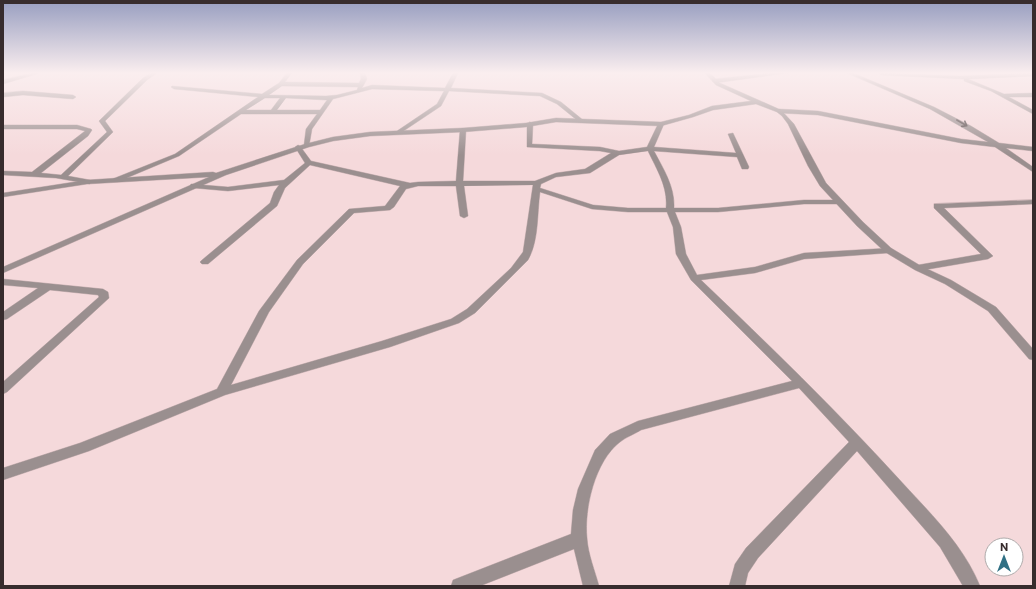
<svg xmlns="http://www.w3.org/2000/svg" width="1036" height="589" viewBox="0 0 1036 589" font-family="Commissioner,sans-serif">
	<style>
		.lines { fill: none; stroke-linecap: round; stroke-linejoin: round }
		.minor-casing { stroke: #cfb6b8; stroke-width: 1 }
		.tertiary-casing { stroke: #cfb6b8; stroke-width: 1 }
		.minor { fill: #9a8f8f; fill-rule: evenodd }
		.tertiary { fill: #9a8f8f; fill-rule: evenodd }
		.oneway { stroke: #554a4a }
	</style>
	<rect width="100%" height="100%" fill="#f5d9db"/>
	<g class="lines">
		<defs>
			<g id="minor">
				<polygon points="3,73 6,73 4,75"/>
				<polygon points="32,73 40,73 3,84 3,80"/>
				<polygon points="151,73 157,73 147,80 105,121 113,132 112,133 68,176 90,180 90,184 56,178 3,175 3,171 32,172 85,131 77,129 3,129 3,125 77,125 91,129 92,130 88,136 41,173 61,175 107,132 99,121 100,120 143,78"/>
				<path d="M 287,73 L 292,73 L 285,82 L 359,83 L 361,79 L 360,73 L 365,73 L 367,79 L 362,88 L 372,85 L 445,88 L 453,73 L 458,73 L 451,88 L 542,93 L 561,102 L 583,120 L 578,121 L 557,104 L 540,96 L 449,91 L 441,106 L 399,134 L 397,133 L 397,131 L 437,104 L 444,91 L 372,89 L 333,99 L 312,129 L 309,146 L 304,145 L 306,129 L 317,114 L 241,114 L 179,156 L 117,182 L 111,182 L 110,180 L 175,154 L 258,97 L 174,89 L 171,87 L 172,86 L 262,94 L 279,83 ZM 282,86 L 358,87 L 357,90 L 337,95 L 326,96 L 269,95 ZM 265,98 L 280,98 L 271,110 L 246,110 ZM 286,98 L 326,100 L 327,100 L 320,110 L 277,110 Z"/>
				<polygon points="772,73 788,73 715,83 712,81 715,79"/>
				<polygon points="847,73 853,73 934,107 971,126 999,143 1033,147 1033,151 1006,148 1033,167 1033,172 995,147 961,143 818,115 779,113 776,111 779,109 818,111 961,139 988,142 930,109"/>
				<polygon points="879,73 960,76 1033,73 1033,76 968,79 1004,94 1033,93 1033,97 1009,97 1033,110 1033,114 991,91 964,81 964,79 881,75"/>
				<polygon points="23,91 73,95 76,97 73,99 23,95 3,97 3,93"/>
				<path d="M 530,122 L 533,124 L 532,144 L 600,147 L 619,151 L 647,147 L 658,124 L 661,122 L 664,124 L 654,147 L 736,153 L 728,134 L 733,133 L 749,167 L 748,169 L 742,169 L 737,157 L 654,151 C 664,170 675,187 674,208 L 718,208 L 804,200 L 839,200 L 843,202 L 839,204 L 804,204 L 718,212 L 675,212 L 681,227 L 686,254 L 697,275 L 755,267 L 804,253 L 891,248 L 892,250 L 888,253 L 804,259 L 755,273 L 701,280 C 769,345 835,409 898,478 C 928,511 963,544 980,586 L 963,586 L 940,547 L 857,451 L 758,558 L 748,573 L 745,586 L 729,586 L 735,564 L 746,548 L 849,442 L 799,388 L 641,430 C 635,434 626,437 620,442 C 595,461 584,509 587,538 C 588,554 595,571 599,586 L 583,586 L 574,549 L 480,586 L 451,586 L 453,580 L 571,534 L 573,510 L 578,489 L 595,450 L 610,434 L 638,421 L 792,381 L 691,280 L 676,254 L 673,227 L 667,212 L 628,212 L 592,209 L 540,192 C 537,214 539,241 528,260 L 475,313 L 459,323 L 390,347 L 225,395 L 89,451 L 3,480 L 3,468 L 80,443 L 217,389 L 259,311 L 297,260 L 349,209 L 385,206 L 400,186 L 310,165 L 285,188 L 277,206 L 208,264 L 202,264 L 200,262 L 202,260 L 270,203 L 274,192 L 279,185 L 228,191 L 194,188 L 190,186 L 191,184 L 228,187 L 284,180 L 305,163 L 295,147 L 298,145 L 300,146 L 311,161 L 410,183 L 418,182 L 456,181 L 460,130 L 463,128 L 466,130 L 463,181 L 535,181 L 556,173 L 585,169 L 611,153 L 600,151 L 527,147 L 527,124 ZM 648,151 C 657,170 668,187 666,208 L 628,208 L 593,205 L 540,188 L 541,184 L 556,177 L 590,173 L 619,155 ZM 533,185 L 523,252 L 511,268 L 467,309 L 451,319 L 382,341 L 231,385 L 269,312 L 303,264 L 354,213 L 390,210 L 394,207 L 406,189 L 418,186 L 456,186 L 460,216 L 464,218 L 468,216 L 464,186 Z"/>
				<polygon points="1033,200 1033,204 944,208 993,256 988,259 918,271 913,268 918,265 981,254 934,208 934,204"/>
				<polygon points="3,279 103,289 108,292 109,298 7,392 3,394 3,382 99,297 98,295 50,290 7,319 3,320 3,312 38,288 3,285"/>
			</g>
			<polygon id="tertiary" points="705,73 710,73 720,83 781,110 794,124 826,183 863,222 891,248 921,266 951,280 996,307 1033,349 1033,360 1029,359 988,311 945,284 915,270 885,252 857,226 820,186 808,166 788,124 782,116 777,112 756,104 713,110 693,117 661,126 556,122 526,127 463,132 370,136 333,141 309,147 226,175 3,273 3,267 209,177 87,184 3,197 3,193 87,180 213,172 216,173 305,144 333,137 370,132 463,128 526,123 556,118 661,122 689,115 712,106 751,101 716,85"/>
		</defs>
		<use href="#minor" class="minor-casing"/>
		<use href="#tertiary" class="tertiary-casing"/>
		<use href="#minor" class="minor"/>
		<use href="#tertiary" class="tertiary"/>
	</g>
	<defs><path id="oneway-shaft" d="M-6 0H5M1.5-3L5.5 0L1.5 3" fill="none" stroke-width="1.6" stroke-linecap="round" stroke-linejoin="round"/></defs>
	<use class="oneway" href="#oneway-shaft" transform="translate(962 123) rotate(30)"/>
	<linearGradient id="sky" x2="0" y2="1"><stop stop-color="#989ec0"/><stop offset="0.47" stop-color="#faeeef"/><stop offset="1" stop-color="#faeeef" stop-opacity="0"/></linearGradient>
	<rect width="1036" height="155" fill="url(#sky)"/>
	<rect width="1036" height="589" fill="none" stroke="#372c2d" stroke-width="8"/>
	<g transform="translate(1004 557)"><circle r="19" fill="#ffffff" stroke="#afabab"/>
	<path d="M0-3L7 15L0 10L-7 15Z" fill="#307084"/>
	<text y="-6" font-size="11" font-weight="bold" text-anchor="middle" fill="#372c2d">N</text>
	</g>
</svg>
